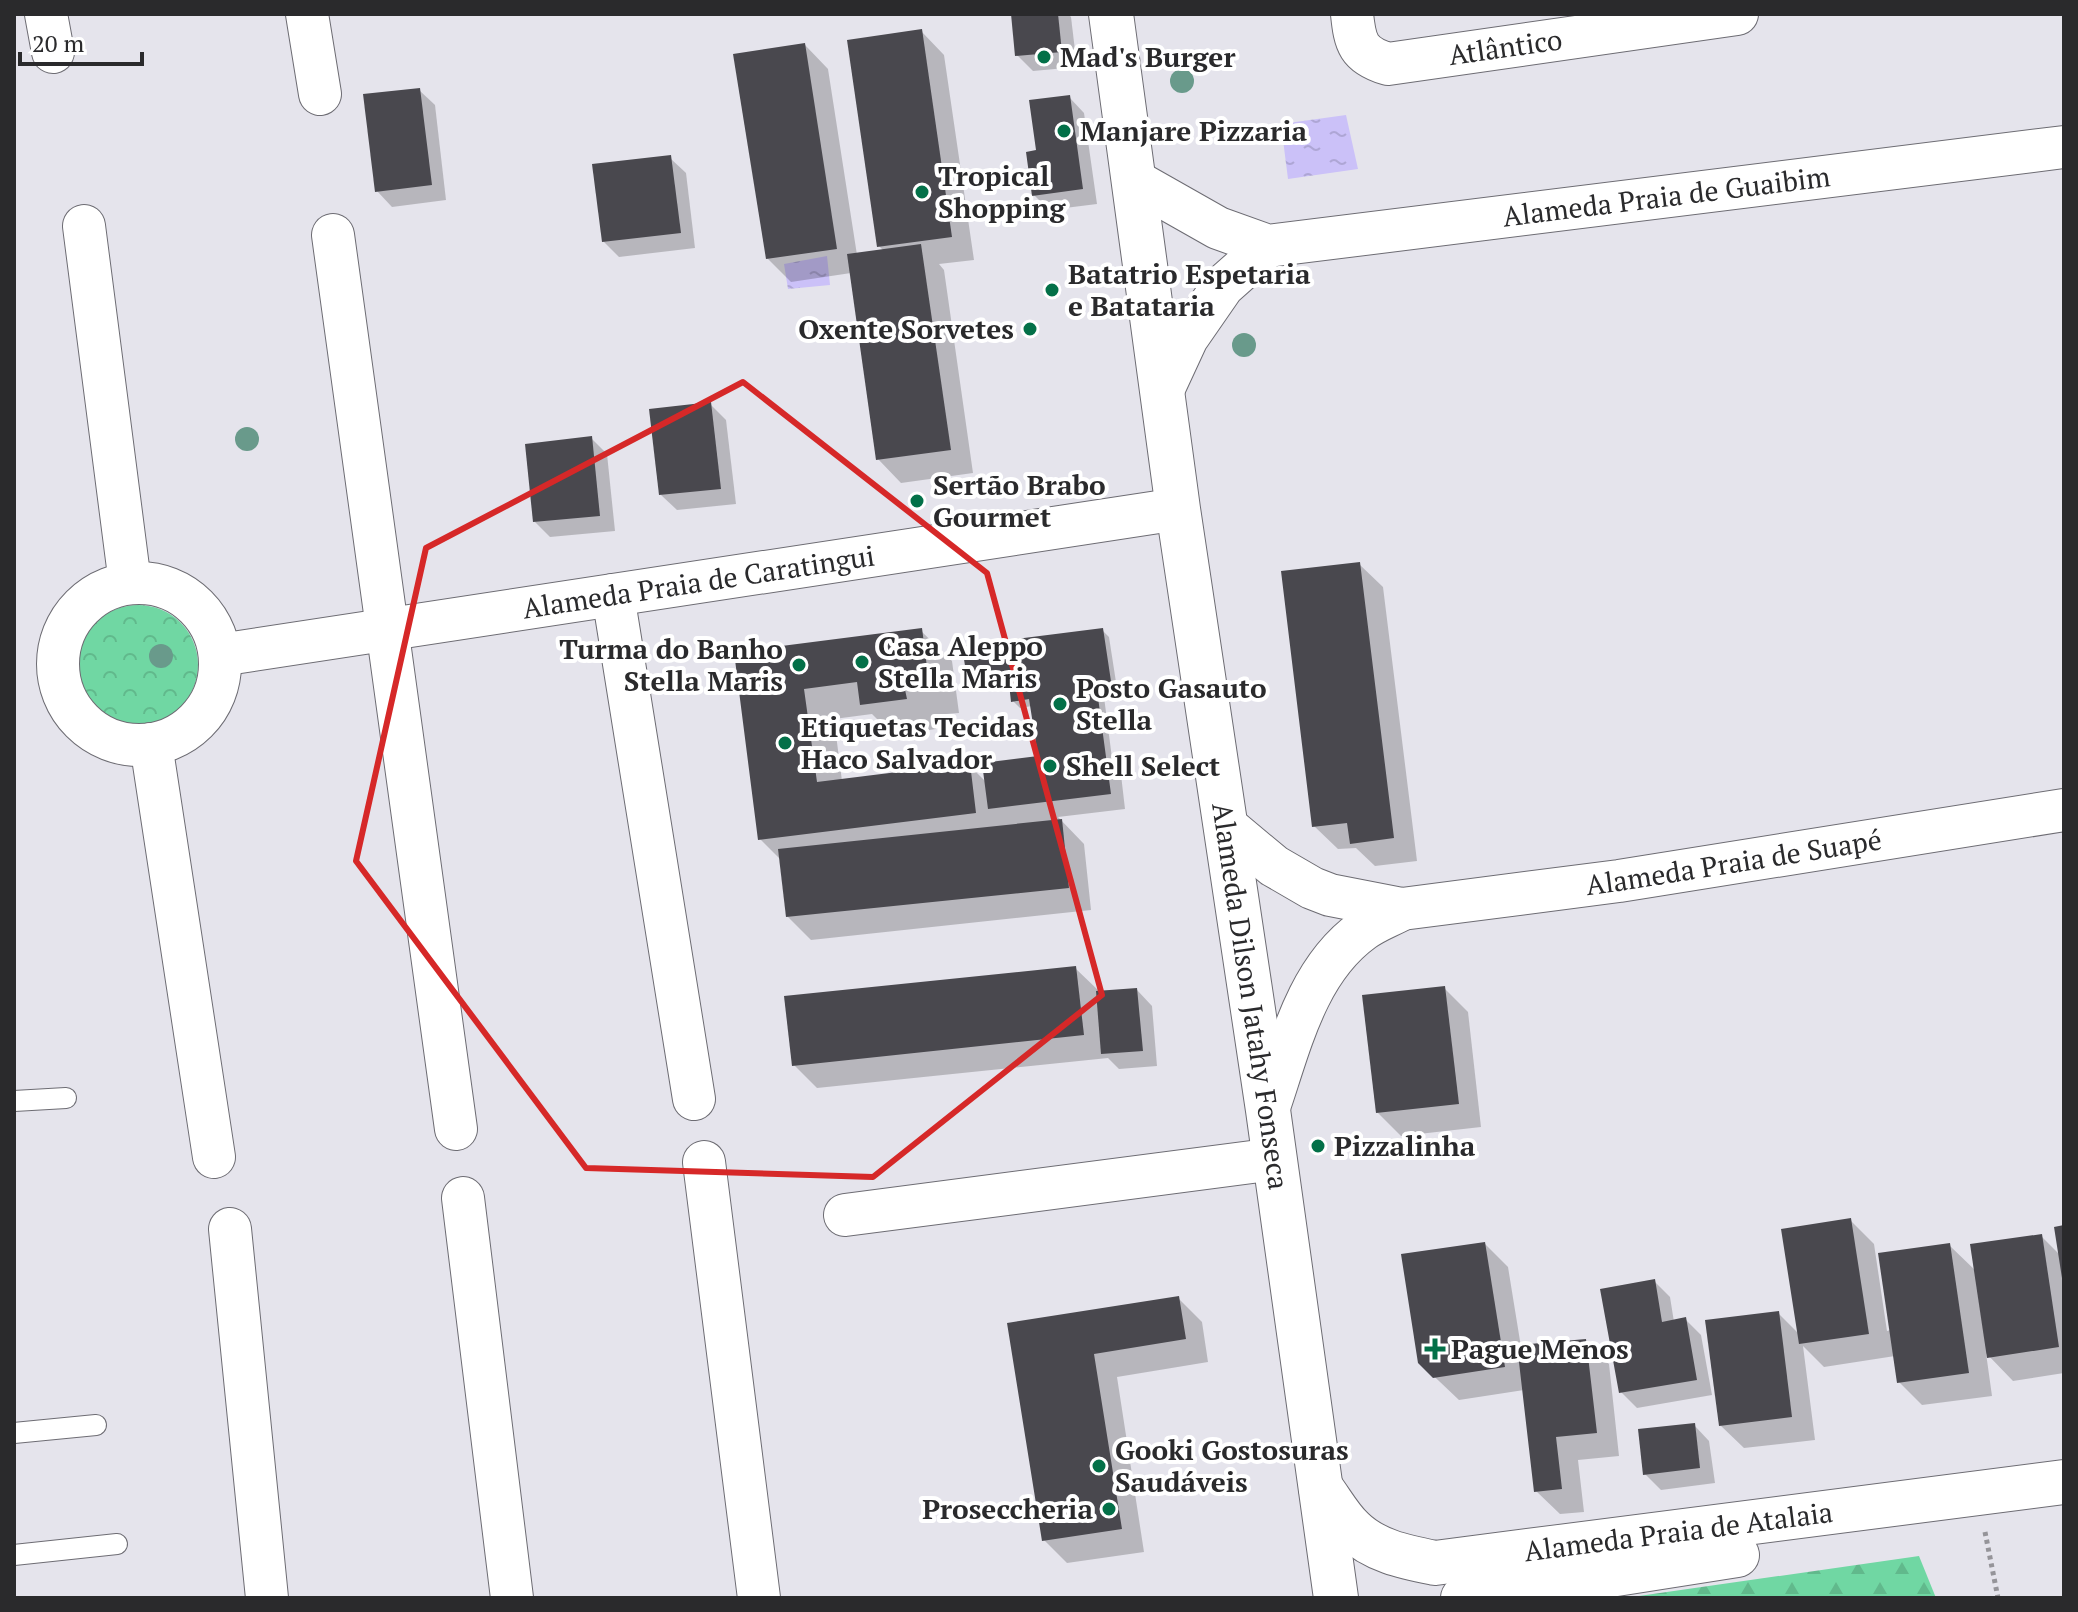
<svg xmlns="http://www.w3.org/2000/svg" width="2078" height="1612" viewBox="0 0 2078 1612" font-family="'PT Serif',serif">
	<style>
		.forest { fill: url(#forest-firs) }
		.park { fill: url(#park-crowns) }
		.water { fill: url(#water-ripples) }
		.shadow { fill: #0003 }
		.building { fill: #49484e }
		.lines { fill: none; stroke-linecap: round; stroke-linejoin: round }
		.lane-casing { stroke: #6d6c73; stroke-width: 22 }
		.street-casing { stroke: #6d6c73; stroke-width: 44 }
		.secondary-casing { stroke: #6d6c73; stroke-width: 46 }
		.path { stroke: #959499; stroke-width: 5; stroke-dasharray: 4 4; stroke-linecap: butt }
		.lane { stroke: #fff; stroke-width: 20 }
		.street { stroke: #fff; stroke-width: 42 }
		.secondary { stroke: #fff; stroke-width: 44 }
		.tree { fill: #699a8b }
		.marked { fill: none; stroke: #d62828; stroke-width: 6; stroke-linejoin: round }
		.poi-dot { fill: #037048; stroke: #fff; stroke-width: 3 }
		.labels { text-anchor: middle; stroke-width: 8; stroke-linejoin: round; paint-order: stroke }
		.street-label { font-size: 28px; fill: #2a2a2c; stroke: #fff }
		.poi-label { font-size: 28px; font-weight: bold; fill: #2a2a2c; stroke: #fff; text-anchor: start }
	</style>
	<defs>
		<pattern id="forest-firs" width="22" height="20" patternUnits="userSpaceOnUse" patternTransform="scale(2)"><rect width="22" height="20" fill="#70d7a3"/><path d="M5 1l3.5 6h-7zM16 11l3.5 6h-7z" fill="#61b98c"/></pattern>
		<pattern id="park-crowns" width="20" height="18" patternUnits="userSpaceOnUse" patternTransform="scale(2)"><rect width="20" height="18" fill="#70d7a3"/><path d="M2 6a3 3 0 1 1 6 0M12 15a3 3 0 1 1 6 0" fill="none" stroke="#61b98c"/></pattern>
		<pattern id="water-ripples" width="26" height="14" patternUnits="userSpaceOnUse" patternTransform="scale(2)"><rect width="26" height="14" fill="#cbc1f8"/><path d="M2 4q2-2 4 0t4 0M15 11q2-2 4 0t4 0" fill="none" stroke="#aea6d5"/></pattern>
	</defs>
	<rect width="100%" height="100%" fill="#e5e4ec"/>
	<polygon class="forest" points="1919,1556 1936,1598 1625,1598"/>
	<circle class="park" cx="138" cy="665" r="60"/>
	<g class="water">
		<polygon points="1346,115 1358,169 1288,179 1281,124"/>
		<polygon points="827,256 830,285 788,289 784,264"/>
	</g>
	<g class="shadow">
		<polygon points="1013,14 1068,14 1071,17 1077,67 1033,71 1017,55"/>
		<polygon points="921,31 944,55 974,260 939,264 944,270 973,473 901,483 878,459 851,273 791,282 767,258 805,45 828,69 857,255 884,251 879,246"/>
		<polygon points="419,90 435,105 446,200 392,207 377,191"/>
		<polygon points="1069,97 1084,113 1097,204 1049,210 1034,195 1038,152"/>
		<polygon points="670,158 686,173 695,248 619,257 603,241"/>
		<polygon points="710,404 726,420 736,504 677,510 661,495"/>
		<polygon points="591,438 607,454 615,531 550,537 535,522"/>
		<polygon points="1359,564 1383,587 1417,861 1375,866 1356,848 1338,849 1314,826"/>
		<polygon points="1102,630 1109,637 1118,695 1104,697 1112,758 1120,766 1125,809 1058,817 1084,844 1091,910 811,940 787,916 781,860 760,839 736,654 921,631 952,661 959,713 934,715 936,729 893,735 872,714 834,719 842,781 969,765 987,783 1040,758 1032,706 1020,708 1013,701 1011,681 976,686 969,678"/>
		<polygon points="1075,968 1099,991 1137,990 1152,1006 1157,1066 1119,1069 1108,1058 817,1088 794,1065"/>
		<polygon points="1444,988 1468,1012 1481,1127 1401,1136 1377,1112"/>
		<polygon points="1850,1220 1874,1244 1887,1331 1891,1330 1949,1245 1977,1272 2041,1236 2061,1256 2064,1227 2064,1373 2013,1381 1986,1353 1992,1396 1922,1405 1899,1382 1895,1356 1824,1367 1803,1346 1815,1440 1744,1448 1720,1425 1778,1313 1799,1334"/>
		<polygon points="1485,1244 1508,1267 1521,1347 1585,1341 1609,1364 1619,1456 1578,1460 1584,1512 1560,1514 1536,1491 1524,1390 1459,1400 1420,1363"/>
		<polygon points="1654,1281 1670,1297 1674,1322 1686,1320 1701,1335 1712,1395 1637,1408 1621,1392"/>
		<polygon points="1178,1298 1202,1322 1208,1362 1117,1377 1144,1552 1067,1563 1044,1540 1009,1325"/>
		<polygon points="1694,1425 1709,1441 1715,1483 1661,1490 1645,1474"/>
	</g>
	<g class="building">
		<polygon points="1011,14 1058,14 1062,52 1015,56"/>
		<polygon points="922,29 952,237 877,247 847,40"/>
		<polygon points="805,43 837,249 766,259 733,54"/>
		<polygon points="420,88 432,185 375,192 363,94"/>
		<polygon points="1070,95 1083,189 1032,196 1026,152 1036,150 1029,100"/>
		<polygon points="671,155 681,233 602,242 592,164"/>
		<polygon points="921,244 951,450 876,460 847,254"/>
		<polygon points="711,402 721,489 659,495 649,409"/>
		<polygon points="592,436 600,516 533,522 525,444"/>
		<polygon points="1360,562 1394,838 1350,844 1347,823 1312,827 1281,571"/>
		<polygon points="922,628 929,683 904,685 907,699 860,705 857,682 804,689 817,782 970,763 976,813 758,840 734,652"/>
		<polygon points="1103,628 1112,688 1097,690 1111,794 988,809 982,763 1038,756 1029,699 1011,702 1008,674 967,679 962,646"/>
		<polygon points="1062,819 1069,888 786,917 778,849"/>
		<polygon points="1076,966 1084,1035 792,1066 784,996"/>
		<polygon points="1445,986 1459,1104 1376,1113 1362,995"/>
		<polygon points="1137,988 1143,1051 1101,1054 1096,991"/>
		<polygon points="1851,1218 1869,1334 1799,1344 1781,1229"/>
		<polygon points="2064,1225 2064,1278 2062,1278 2054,1227"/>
		<polygon points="2042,1234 2059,1347 1987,1358 1970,1244"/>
		<polygon points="1485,1242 1505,1367 1433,1378 1418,1363 1401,1254"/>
		<polygon points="1950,1243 1969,1373 1897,1383 1878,1253"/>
		<polygon points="1655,1279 1662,1322 1686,1317 1697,1380 1619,1393 1600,1289"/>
		<polygon points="1179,1296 1186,1339 1094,1354 1122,1529 1042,1541 1007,1323"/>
		<polygon points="1779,1311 1792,1417 1719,1426 1705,1320"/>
		<polygon points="1586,1339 1597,1433 1556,1437 1562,1489 1534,1492 1517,1345"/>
		<polygon points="1695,1423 1700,1468 1643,1475 1638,1429"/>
	</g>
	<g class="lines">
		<defs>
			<g id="lane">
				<polyline points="14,1101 66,1098"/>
				<polyline points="14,1433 96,1425"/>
				<polyline points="14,1555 117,1544"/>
			</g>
			<g id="street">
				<polyline points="46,14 53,52"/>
				<polyline points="307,14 320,94"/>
				<path id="s1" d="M 1352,14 C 1355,43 1358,55 1388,64 L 1737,14"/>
				<path id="s2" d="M 1135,181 L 1218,228 L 1268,246 L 2064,147"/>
				<polyline points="84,226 130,583"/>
				<polyline points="333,235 456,1129"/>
				<polyline points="1162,392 1187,338 1223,286 1268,246"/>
				<circle cx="139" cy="664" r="81"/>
				<polyline points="613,595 694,1099"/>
				<path id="s3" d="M 220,655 L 1178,509"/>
				<polyline points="151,744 214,1157"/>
				<path id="s4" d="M 1226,826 L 1274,866 L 1312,888 L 1330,895 L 1402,909 L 1619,881 L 2064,810"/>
				<path d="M 1268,1110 C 1290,1046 1306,971 1363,930 C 1375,921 1390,916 1402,909"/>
				<polyline points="704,1162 759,1598"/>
				<polyline points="463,1198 512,1598"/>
				<polyline points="845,1215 1275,1159"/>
				<polyline points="230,1229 267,1598"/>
			</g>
			<g id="secondary">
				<path id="s5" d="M 1111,14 L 1178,509 L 1268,1110 L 1336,1598"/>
				<path id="s6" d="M 1321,1488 C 1331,1501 1340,1518 1352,1529 C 1374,1551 1405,1557 1435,1563 L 2064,1482"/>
				<polyline points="1463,1598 1737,1555"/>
			</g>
		</defs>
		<use href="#lane" class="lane-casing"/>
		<use href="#street" class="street-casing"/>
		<use href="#secondary" class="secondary-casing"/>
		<polyline class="path" points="1985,1532 1998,1598"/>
		<use href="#lane" class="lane"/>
		<use href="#street" class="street"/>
		<use href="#secondary" class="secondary"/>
	</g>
	<g class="tree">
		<circle cx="1182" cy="81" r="12"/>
		<circle cx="1244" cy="345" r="12"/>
		<circle cx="247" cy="439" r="12"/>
		<circle cx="161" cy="656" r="12"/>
	</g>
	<path class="marked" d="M 743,382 L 987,573 L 1102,995 L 873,1177 L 586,1168 L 356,861 L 426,548 Z"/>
	<g class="poi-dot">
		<circle cx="1044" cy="57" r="8"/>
		<circle cx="1064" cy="131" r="8"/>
		<circle cx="922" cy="192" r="8"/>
		<circle cx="1052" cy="290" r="8"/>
		<circle cx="1030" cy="329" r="8"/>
		<circle cx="917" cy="501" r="8"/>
		<circle cx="862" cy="662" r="8"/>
		<circle cx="799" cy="665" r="8"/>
		<circle cx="1060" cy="704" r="8"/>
		<circle cx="785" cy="743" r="8"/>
		<circle cx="1050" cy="766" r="8"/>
		<circle cx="1318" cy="1146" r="8"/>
		<path d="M1431 1337h8v8h8v8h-8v8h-8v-8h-8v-8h8z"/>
		<circle cx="1099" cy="1466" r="8"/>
		<circle cx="1109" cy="1509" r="8"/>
	</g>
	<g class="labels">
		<g class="street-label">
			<text dy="10" stroke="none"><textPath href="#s1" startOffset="186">Atlântico</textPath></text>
			<text dy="10" stroke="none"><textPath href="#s2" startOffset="550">Alameda Praia de Guaibim</textPath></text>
			<text dy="10" stroke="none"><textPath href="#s3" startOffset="484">Alameda Praia de Caratingui</textPath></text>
			<text dy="10" stroke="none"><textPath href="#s4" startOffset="534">Alameda Praia de Suapé</textPath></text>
			<text dy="10" stroke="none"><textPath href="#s5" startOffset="992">Alameda Dilson Jatahy Fonseca</textPath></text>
			<text dy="10" stroke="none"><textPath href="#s6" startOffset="388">Alameda Praia de Atalaia</textPath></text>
		</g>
		<g class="poi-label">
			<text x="1060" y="67">Mad's Burger</text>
			<text x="1080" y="141">Manjare Pizzaria</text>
			<text x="938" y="186">Tropical<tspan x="938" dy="32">Shopping</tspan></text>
			<text x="1068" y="284">Batatrio Espetaria<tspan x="1068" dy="32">e Batataria</tspan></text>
			<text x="1014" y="339" text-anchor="end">Oxente Sorvetes</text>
			<text x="933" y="495">Sertão Brabo<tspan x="933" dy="32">Gourmet</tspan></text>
			<text x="878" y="656">Casa Aleppo<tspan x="878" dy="32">Stella Maris</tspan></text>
			<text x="783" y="659" text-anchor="end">Turma do Banho<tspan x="783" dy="32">Stella Maris</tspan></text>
			<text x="1076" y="698">Posto Gasauto<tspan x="1076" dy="32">Stella</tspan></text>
			<text x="801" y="737">Etiquetas Tecidas<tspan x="801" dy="32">Haco Salvador</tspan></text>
			<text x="1066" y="776">Shell Select</text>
			<text x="1334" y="1156">Pizzalinha</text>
			<text x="1451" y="1359">Pague Menos</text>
			<text x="1115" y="1460">Gooki Gostosuras<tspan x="1115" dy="32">Saudáveis</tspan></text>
			<text x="1093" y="1519" text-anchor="end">Proseccheria</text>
		</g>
	</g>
	<rect width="2078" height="1612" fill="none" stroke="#2a2a2c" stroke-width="32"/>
	<path d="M20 52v12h122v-12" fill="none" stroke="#2a2a2c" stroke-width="4"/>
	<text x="32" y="52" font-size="24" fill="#2a2a2c" stroke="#ffffff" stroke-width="6" paint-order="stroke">20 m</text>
</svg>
